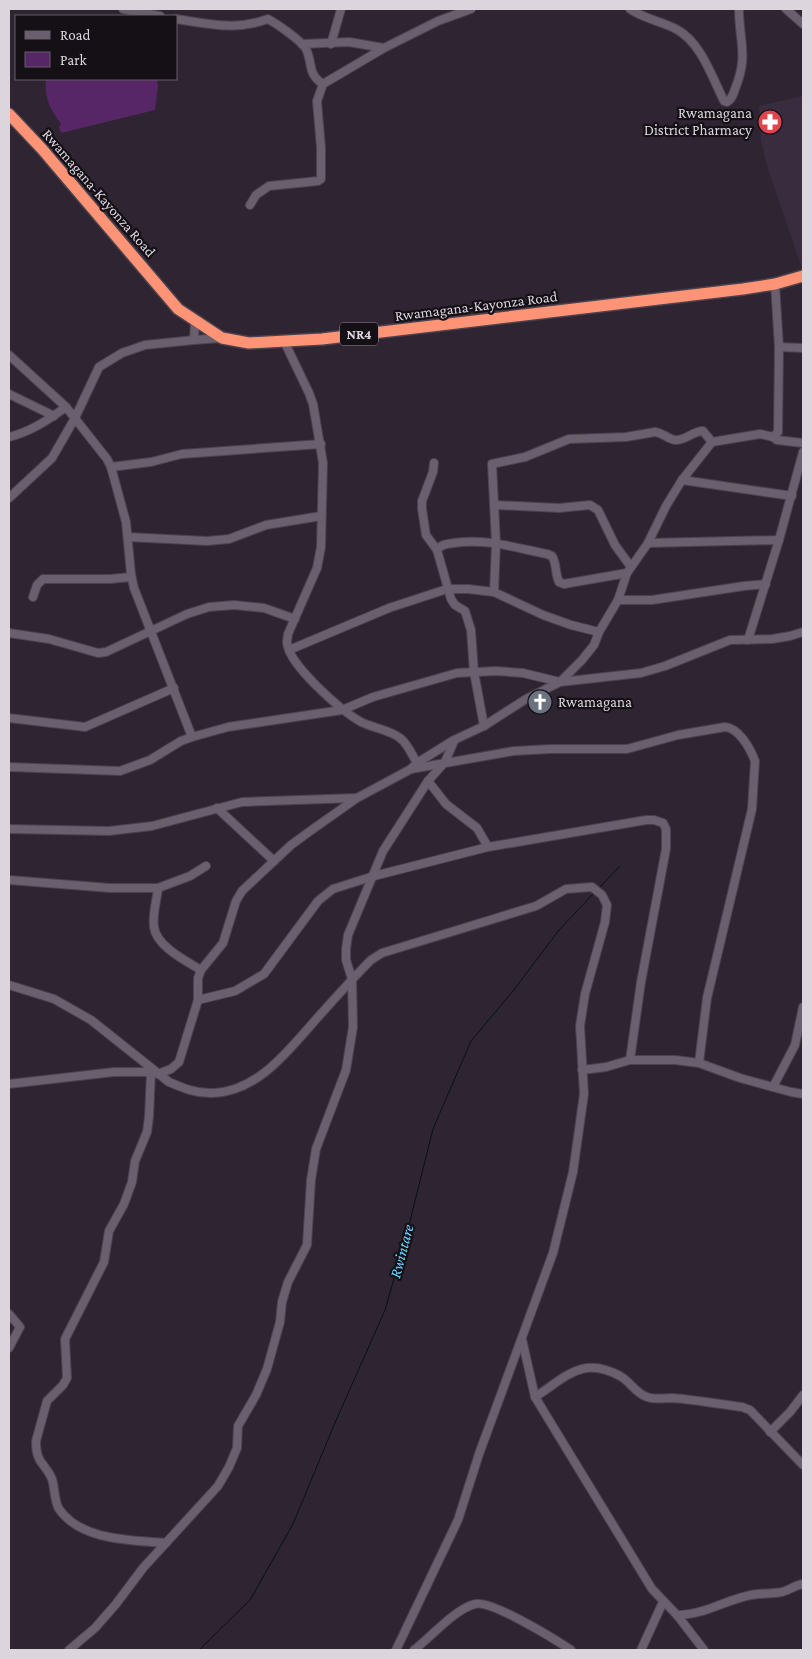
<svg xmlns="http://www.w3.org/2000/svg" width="812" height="1659" viewBox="0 0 812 1659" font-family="'Crimson Pro',serif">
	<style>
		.built { fill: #392c3e }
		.green { fill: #562666 }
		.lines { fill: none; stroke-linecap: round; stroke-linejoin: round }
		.stream { stroke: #041117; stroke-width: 1 }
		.minor-casing { stroke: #4a424d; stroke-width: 10 }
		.highway-casing { stroke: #4a424d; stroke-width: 14 }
		.minor { stroke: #6a5f6e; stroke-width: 8 }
		.highway { stroke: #fe9375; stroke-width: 11 }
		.labels { text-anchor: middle; stroke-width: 4.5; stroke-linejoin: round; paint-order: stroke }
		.shield { fill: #141016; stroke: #a09aa2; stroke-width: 1 }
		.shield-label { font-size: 14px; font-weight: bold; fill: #dcd5de }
		.poi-label { font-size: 15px; fill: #dcd5de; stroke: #141016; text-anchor: end }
		.street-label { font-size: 15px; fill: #dcd5de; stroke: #141016 }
		.water-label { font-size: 16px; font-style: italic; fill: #64d5ff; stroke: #141016 }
	</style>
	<rect width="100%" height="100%" fill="#2f2532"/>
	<polygon class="built" points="803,96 803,271 768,169 761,141 759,106"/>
	<path class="green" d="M 46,79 L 157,79 L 158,86 L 155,110 L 61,133 L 59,127 L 61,124 C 50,109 44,98 46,79 Z"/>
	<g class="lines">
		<g class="stream">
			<polyline points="598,889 620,866"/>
			<polyline points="199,1650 250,1600 293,1524 334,1425 385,1310 407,1233 433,1129 471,1041 513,991 559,930 594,893"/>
		</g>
		<defs>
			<g id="minor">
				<polyline points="123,9 160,16"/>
				<path d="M 630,9 C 644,19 661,21 676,29 C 701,42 712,77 724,101 L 727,102 C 732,99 733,95 735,89 C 749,55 739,42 739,9"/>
				<polyline points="786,9 803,24"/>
				<path d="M 176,19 C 211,24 234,31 268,19 C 277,24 302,41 306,49 C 313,63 307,74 323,84 L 317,101 L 321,148 L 321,179 L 318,181 L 269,186 L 256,195 L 250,205"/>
				<polyline points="302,44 349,42 384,48 438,21 471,9"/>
				<polyline points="331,44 341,9"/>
				<polyline points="323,84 384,48"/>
				<polyline points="194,340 221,338"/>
				<path d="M 284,341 L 309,393 L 313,404 L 323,463 L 321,547 L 317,568 L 288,634 C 288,637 287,639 287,642 C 288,665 342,711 361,722 C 373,728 390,730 400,738 C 408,744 412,755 417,763"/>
				<polyline points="779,347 803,348"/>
				<polyline points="9,355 66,407 107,459 111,467 126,522 131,574 134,588 192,737"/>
				<polyline points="9,394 54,416"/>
				<path d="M 9,437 C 30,432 48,420 66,407"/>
				<polyline points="773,437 777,440 803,443"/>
				<polyline points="434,463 433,472 422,501 422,509 426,535 437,550"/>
				<polyline points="111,467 151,462 182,454 321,444"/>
				<polyline points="682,480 792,496"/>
				<polyline points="9,498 52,458 75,418 99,367 122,353 145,345 194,340 195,321"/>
				<polyline points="495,505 559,508 590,505 598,510 615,545 631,567"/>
				<polyline points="128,537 207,541 229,539 266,525 321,516"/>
				<polyline points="648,543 779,540"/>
				<path d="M 494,592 L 496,543 L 492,464 L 525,457 L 569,439 L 626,437 L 655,432 C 663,433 668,439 675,440 C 685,441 693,431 703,431 L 712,442"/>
				<polyline points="33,597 37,585 43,579 110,579 131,577"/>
				<polyline points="618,600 652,600 744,586 766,584"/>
				<polyline points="9,633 49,639 98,653 106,652 187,614 209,607 234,605 264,608 295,619"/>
				<polyline points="748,640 779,540 803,452"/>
				<polyline points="289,650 389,608 447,589 468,589 494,592 543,615 571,625 599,632"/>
				<polyline points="9,718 85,727 174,688"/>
				<path d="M 484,726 L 474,672 L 471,630 L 465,611 L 455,605 L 451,599 L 437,550 C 441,544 447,544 454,543 C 486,538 516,548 547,554 L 552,556 C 557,564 555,574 559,582 L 564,584 L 627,573"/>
				<polyline points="9,767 120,771 150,760 181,741 192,737 228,727 342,710 373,697 457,673 496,671 523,673 560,682 641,673 665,666 730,640 772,639 790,636 803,632"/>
				<path d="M 411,769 L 514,751 L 550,749 L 627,749 L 678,735 L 725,727 C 739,728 750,748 755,761 L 752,809 L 707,998 L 699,1063"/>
				<polyline points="428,781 446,804 477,828 488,847"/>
				<polyline points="217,808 274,861"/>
				<polyline points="9,829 109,831 152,826 242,802 356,798"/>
				<polyline points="9,880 110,888 158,888 190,876 206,866"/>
				<path d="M 158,888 C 157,900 152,914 154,927 C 156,946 186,961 201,970"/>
				<path d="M 9,985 L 54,999 L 91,1020 L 169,1082 C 183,1088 197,1094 213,1093 C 259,1092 291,1047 319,1016 C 336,997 353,978 371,960 L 382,953 L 536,906 L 566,889 L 592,887 L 602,895 L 607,905 L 605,922 L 585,994 L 580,1026 L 584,1094 L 573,1172 L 553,1253 L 479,1454 L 458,1520 L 396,1650"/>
				<polyline points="198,1000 235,991 264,974 318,901 333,889 374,876 488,847 646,820 654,820 663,823 666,829 666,849 641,982 630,1060"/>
				<polyline points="582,1070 606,1067 630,1060 675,1060 699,1063 740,1078 791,1092 803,1094"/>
				<path d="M 151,1072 L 149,1117 L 147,1132 L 135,1161 L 132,1182 L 124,1204 L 109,1231 L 104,1262 L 65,1339 L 67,1378 L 63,1385 L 47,1401 L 36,1441 C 36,1465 45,1462 52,1479 C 55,1488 54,1501 59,1509 C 81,1541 132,1540 166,1543"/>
				<polyline points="158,1074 171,1069 179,1062 198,1000 198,978 201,970 223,943 236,901 242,891 291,845 313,829 357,798 411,769 417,763 454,740 484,726 526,699 560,682 582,660 594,645 599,632 618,600 627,573 648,543 666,506 682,480 712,442 760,434 773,437 778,432 779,347 775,284"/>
				<polyline points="9,1084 114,1072 153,1072"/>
				<polyline points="773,1087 795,1045 803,1007"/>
				<polyline points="9,1314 20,1327 9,1348"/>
				<polyline points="522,1339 535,1397 652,1589 677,1615 704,1650"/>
				<path d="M 535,1397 C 565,1378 582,1355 620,1376 C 630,1381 635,1393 647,1397 C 654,1400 665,1398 673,1398 C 696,1400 719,1404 742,1407 L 750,1410 L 803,1465"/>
				<polyline points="770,1432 790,1412 803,1395"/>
				<path d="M 677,1615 C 704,1615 725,1600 751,1595 C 761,1593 772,1594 782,1592 C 790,1590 795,1585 803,1584"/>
				<polyline points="69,1650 95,1628 116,1604 143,1568 218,1486 229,1467 237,1448 238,1426 256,1395 267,1369 280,1322 282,1302 288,1282 307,1245 311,1180 316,1149 346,1070 353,1027 352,979 346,960 346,949 348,935 383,851 428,781 445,762 454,741"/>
				<path d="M 414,1650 C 431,1637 455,1609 475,1604 C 490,1599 556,1640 571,1650"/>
				<polyline points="641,1650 663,1602"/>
			</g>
			<polyline id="highway" points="9,114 42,149 178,309 222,338 249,343 322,339 743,289 775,284 803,276"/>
		</defs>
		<use href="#minor" class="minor-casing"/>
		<use href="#highway" class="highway-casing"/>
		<use href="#minor" class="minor"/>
		<use href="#highway" class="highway"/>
	</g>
	<defs>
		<symbol id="pharmacy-disc" viewBox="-11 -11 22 22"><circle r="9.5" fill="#e0444e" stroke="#141016"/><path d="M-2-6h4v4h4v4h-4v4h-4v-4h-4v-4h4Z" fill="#fff"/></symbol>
		<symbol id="church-disc" viewBox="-11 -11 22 22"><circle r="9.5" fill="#6b7280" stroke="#141016"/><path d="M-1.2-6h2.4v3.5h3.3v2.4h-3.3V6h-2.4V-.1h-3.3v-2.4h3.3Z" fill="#fff"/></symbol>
	</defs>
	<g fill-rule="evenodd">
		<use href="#pharmacy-disc" x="756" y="108" width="28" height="28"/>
		<use href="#church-disc" x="526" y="688" width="28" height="28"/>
	</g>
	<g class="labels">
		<rect class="shield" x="340" y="322.5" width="38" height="23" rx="4"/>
		<g class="shield-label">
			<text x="359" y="339">NR4</text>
		</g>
		<g class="poi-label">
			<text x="752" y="118">Rwamagana<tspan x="752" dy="17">District Pharmacy</tspan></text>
			<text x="558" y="707" text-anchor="start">Rwamagana</text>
		</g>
		<g class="street-label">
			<text transform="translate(99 193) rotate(49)" y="5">Rwamagana-Kayonza Road</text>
			<text transform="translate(476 306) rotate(-7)" y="5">Rwamagana-Kayonza Road</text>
		</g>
		<g class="water-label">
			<text transform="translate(401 1251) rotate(-75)" y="6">Rwintare</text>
		</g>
	</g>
	<rect width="812" height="1659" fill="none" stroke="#dcd5de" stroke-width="20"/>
	<rect x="15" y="15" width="162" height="65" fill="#141016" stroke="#645f66"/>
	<rect x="25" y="31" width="25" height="8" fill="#6a5f6e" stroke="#645f66"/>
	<text x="60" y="40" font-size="15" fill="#dcd5de">Road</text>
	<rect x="25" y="52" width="25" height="15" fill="#562666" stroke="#645f66"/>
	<text x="60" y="65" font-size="15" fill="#dcd5de">Park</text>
</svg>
